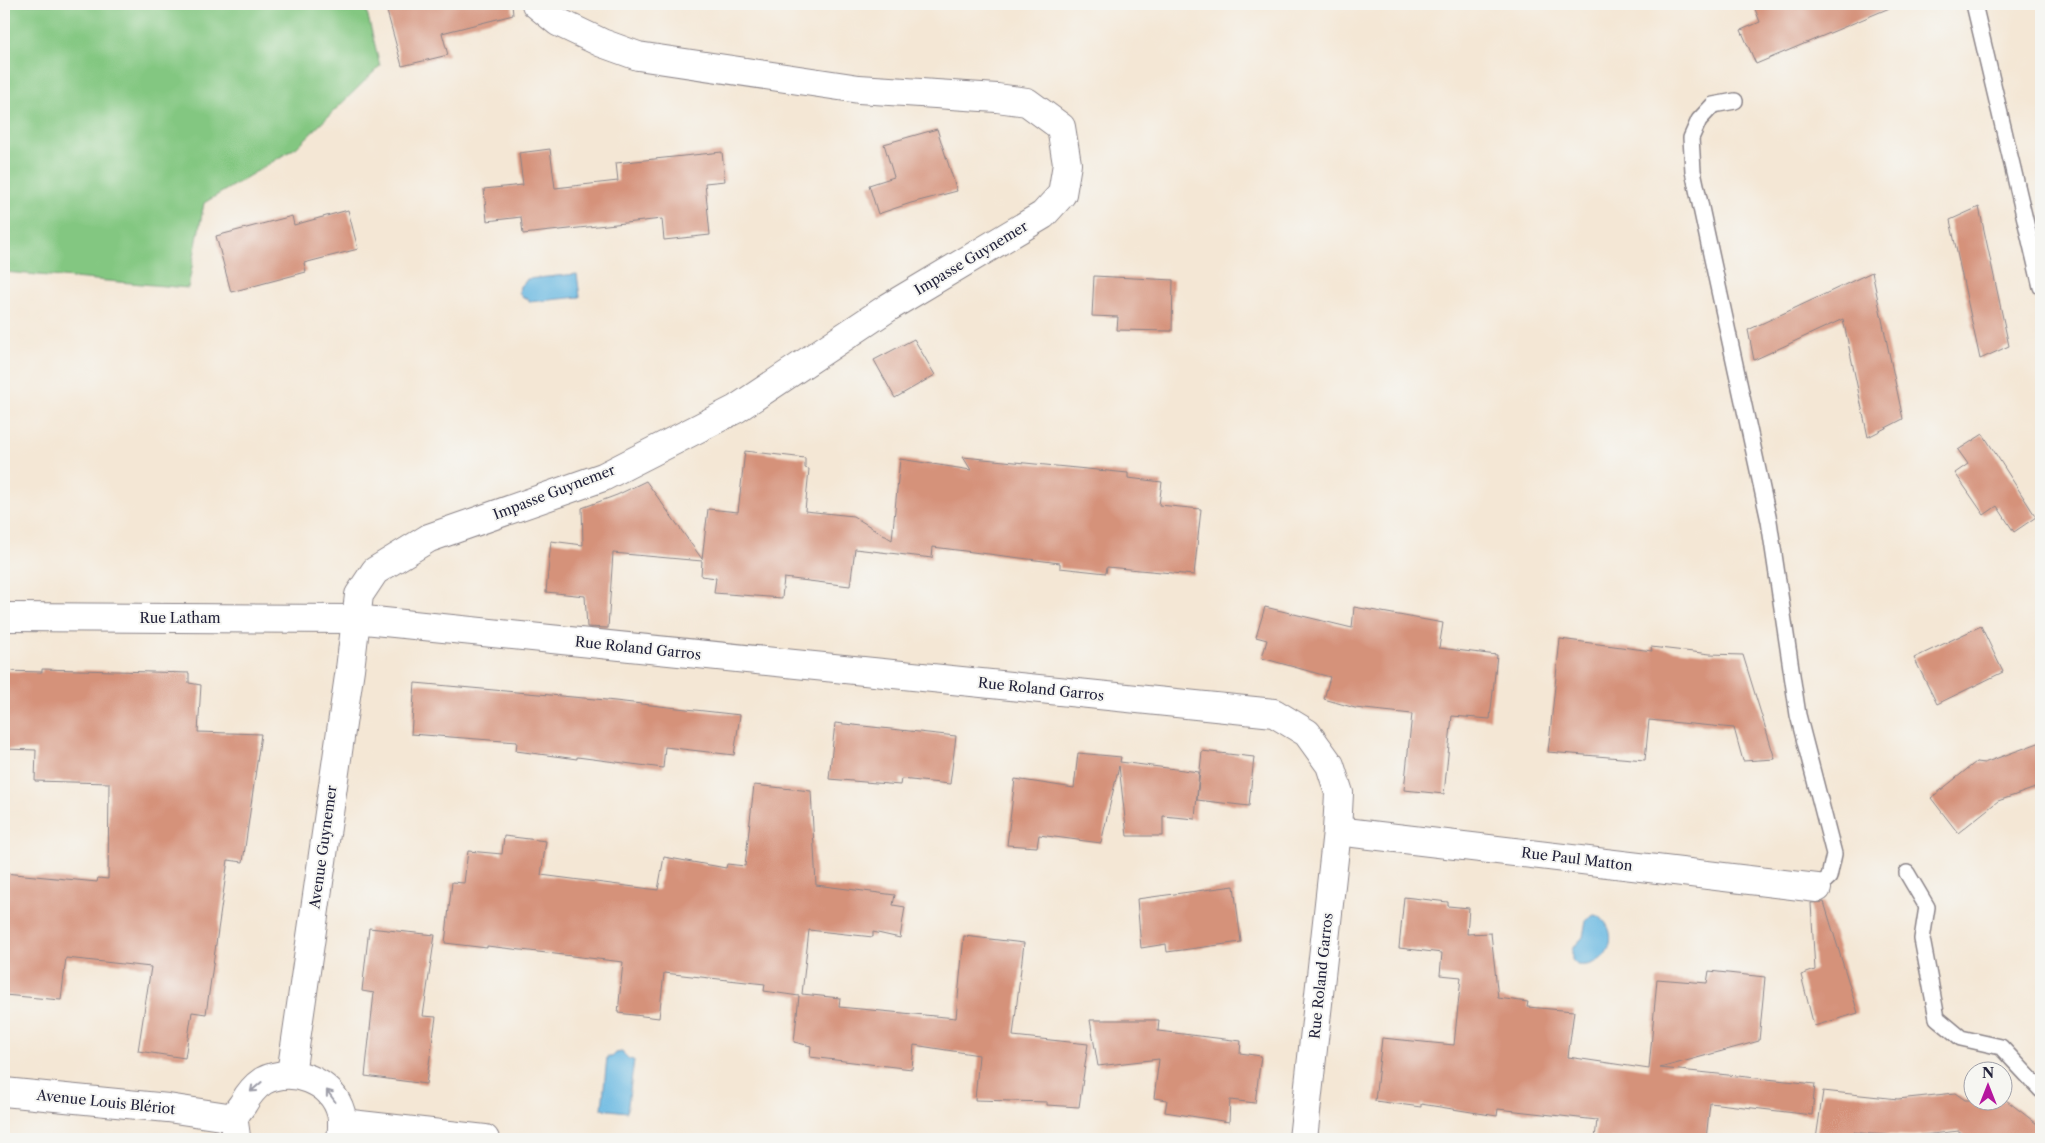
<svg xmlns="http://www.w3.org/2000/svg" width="2045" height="1143" viewBox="0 0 2045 1143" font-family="'Libre Caslon Text',serif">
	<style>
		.green { fill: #83c781; stroke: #52745e }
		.water { fill: #66b7e1; stroke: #446c8e }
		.building { fill: #d5927a }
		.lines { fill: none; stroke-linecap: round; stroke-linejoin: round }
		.service-casing { stroke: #8b8488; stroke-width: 18 }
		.minor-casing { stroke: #8b8488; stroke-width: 30 }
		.service { stroke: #fff; stroke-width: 15 }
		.minor { stroke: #fff; stroke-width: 28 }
		.oneway { stroke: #9c9ca7 }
		.labels { text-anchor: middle; stroke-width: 4; stroke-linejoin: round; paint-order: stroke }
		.street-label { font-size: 14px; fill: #22223b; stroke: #f6f6f2 }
	</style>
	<rect width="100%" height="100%" fill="#f6f6f2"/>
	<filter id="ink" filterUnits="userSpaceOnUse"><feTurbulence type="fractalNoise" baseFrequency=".02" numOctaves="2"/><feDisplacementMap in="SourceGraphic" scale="10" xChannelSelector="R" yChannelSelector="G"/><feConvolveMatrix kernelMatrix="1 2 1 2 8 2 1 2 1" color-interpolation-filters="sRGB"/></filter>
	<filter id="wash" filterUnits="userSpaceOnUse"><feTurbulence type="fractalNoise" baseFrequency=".0096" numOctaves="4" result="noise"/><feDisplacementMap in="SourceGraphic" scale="20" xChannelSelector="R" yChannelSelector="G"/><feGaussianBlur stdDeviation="1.12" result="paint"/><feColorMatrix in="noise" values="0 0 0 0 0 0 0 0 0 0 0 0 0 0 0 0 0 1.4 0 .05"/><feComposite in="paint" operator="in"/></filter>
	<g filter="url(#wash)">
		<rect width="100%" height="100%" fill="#f4e7d5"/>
		<polygon class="green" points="4,4 365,4 380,66 297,147 204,203 188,288 4,272"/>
		<g class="water">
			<polygon points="577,274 580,297 529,302 529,299 523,298 519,292 520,286 526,281 527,279"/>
			<path d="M 1594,915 L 1599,916 C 1623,935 1607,969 1577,965 L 1572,960 L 1572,949 L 1583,937 L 1586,920 Z"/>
			<polygon points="622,1052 629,1059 634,1060 627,1112 602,1109 607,1057 612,1057 616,1053"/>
		</g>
		<g id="blocks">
			<g class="building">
				<polygon points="385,4 512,4 513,15 442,33 448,55 402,66"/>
				<polygon points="1753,4 1899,4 1756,64 1741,30 1760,22"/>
				<polygon points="937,129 957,191 911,203 878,214 869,185 894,177 884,144"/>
				<polygon points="550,149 555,188 618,181 616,163 722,152 725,181 705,183 710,235 664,240 662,219 523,234 521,217 487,221 484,189 523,185 519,153"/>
				<polygon points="1979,207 2009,346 1980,359 1950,220"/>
				<polygon points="348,210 358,249 304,263 306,272 231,292 216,236 292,216 294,225"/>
				<polygon points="1872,272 1903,419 1868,437 1843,319 1754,360 1748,330"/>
				<polygon points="1094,276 1173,280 1172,331 1117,330 1118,317 1092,316"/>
				<polygon points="914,339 935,375 895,398 874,360"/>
				<polygon points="1983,434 2036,517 2014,532 1997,506 1984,515 1955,473 1968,464 1958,450"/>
				<polygon points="745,451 805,458 805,468 809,469 805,511 853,516 892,540 900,459 971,470 963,457 1128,473 1128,478 1162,482 1159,505 1201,509 1194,575 1107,567 1106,573 1060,568 1060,563 933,547 932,558 855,549 850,586 784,578 782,598 714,593 716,578 701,576 702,561 613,553 608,628 587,627 585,596 546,592 551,541 583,545 582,508 617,495 646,481 702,559 708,509 738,512"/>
				<polygon points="1265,607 1352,628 1354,607 1443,623 1439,648 1497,655 1490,719 1452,716 1444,794 1404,790 1412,714 1355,708 1324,699 1330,677 1262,658 1267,640 1256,637"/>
				<polygon points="1981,626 2003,672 1937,704 1914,658"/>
				<polygon points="1560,639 1652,651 1651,647 1710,654 1743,655 1775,759 1743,761 1734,728 1649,720 1645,760 1548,752"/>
				<polygon points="42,669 189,673 189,683 201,685 198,732 261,734 243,862 228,860 206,1014 192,1012 185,1058 138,1051 151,967 66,958 61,1000 4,995 4,873 97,882 98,878 108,879 109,783 35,781 36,750 4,749 4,671 42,672"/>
				<polygon points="415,683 606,700 740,715 734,755 665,747 663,768 577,757 577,759 516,751 517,742 411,734"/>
				<polygon points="835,723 956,736 950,784 901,779 900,785 829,779"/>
				<polygon points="2041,742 2041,786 1998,801 1958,833 1931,798 1976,762 1984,763"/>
				<polygon points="1202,751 1254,757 1249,806 1197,800"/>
				<polygon points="1078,753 1121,757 1120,762 1199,772 1195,819 1163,816 1163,836 1127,836 1119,766 1101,843 1039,835 1037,847 1007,845 1015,779 1074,788"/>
				<polygon points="754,785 811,791 816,885 895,895 893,905 905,907 900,938 873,932 873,937 809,930 802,994 840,998 839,1007 956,1018 964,936 1024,943 1013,1036 1088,1044 1079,1107 1047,1105 1047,1102 975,1100 979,1055 914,1045 912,1069 810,1057 811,1046 794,1042 799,996 764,991 765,984 664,973 659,1018 618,1013 623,962 487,946 487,948 445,943 452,882 464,883 468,851 502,854 504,836 546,841 541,875 658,890 664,857 726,868 727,864 745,866"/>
				<polygon points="1234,886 1241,942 1167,952 1166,944 1141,948 1137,899"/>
				<polygon points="1404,897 1448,902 1448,906 1469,908 1467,934 1491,933 1498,998 1528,1002 1527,1007 1574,1011 1568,1057 1649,1069 1657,979 1707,983 1709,971 1765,977 1759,1041 1660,1068 1815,1084 1812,1115 1710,1103 1706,1139 1595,1139 1597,1120 1498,1109 1497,1116 1421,1104 1421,1107 1375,1101 1382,1038 1454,1045 1461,977 1440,975 1442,953 1399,948"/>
				<polygon points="1824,902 1858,1013 1814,1026 1801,975 1815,970 1811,903"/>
				<polygon points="369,928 435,935 423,1016 436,1017 426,1084 365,1076 374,993 362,991"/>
				<polygon points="1090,1020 1159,1020 1158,1031 1241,1041 1240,1053 1261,1056 1255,1103 1230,1100 1229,1122 1165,1112 1167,1100 1154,1098 1159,1059 1098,1066"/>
				<polygon points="1823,1091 1898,1099 1955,1093 1965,1100 2006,1100 2041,1127 2041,1139 1970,1139 1959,1131 1914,1136 1870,1134 1853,1132 1851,1139 1816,1139"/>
			</g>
		</g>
	</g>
	<g filter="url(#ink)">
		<use href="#blocks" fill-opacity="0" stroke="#8b8488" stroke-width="1"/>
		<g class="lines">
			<defs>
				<g id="service">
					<polyline points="1974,4 2041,287"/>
					<polyline points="1735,101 1713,105 1699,120 1691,138 1693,171 1769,521 1798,715 1834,854 1829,877 1817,888"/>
					<polyline points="1907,873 1927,907 1922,939 1937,1018 1961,1038 2001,1047 2041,1090"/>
				</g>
				<g id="minor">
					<polyline points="4,617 355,619 1274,713 1307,733 1330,765 1339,793 1337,831 1303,1139"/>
					<polyline points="1337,831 1817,888"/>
					<polyline points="291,1074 350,669 359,595 375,571 429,538 603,477 736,409 889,307 1043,215 1062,194 1067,164 1061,127 1027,102 997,98 859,89 638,56 602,43 558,22 536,4"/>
					<polyline points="4,1092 168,1108 234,1118"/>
					<polyline points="342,1123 485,1139"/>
					<path d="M 236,1139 C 236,1133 234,1126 234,1120 C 234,1115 240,1108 243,1104 C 248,1095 254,1087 263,1081 C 292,1066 332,1080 341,1113 C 343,1121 342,1131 341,1139"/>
				</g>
			</defs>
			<use href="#service" class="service-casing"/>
			<use href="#minor" class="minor-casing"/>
			<use href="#service" class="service"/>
			<use href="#minor" class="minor"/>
		</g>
		<defs><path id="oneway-shaft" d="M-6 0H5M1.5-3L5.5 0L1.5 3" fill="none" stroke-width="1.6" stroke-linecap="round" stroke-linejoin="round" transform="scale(1.25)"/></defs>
		<g class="oneway">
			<use href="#oneway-shaft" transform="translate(256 1087) rotate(139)"/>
			<use href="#oneway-shaft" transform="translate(331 1096) rotate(-127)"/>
		</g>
	</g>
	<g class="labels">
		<g class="street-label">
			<text transform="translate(971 258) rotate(-31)" y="5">Impasse Guynemer</text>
			<text transform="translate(554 492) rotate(-21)" y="5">Impasse Guynemer</text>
			<text x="180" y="623">Rue Latham</text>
			<text transform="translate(638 648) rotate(6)" y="5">Rue Roland Garros</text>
			<text transform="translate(1041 689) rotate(6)" y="5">Rue Roland Garros</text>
			<text transform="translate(323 847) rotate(-82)" y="5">Avenue Guynemer</text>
			<text transform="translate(1577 859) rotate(7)" y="5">Rue Paul Matton</text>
			<text transform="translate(1321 976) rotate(-84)" y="5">Rue Roland Garros</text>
			<text transform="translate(106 1102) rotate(6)" y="5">Avenue Louis Blériot</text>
		</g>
	</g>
	<rect width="2045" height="1143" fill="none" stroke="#f6f6f2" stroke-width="20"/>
	<g transform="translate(1988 1086)"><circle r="24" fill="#f6f6f2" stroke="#a1a1a9"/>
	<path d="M0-4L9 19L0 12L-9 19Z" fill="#b5179e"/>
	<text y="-8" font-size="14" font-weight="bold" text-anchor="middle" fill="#22223b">N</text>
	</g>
</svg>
